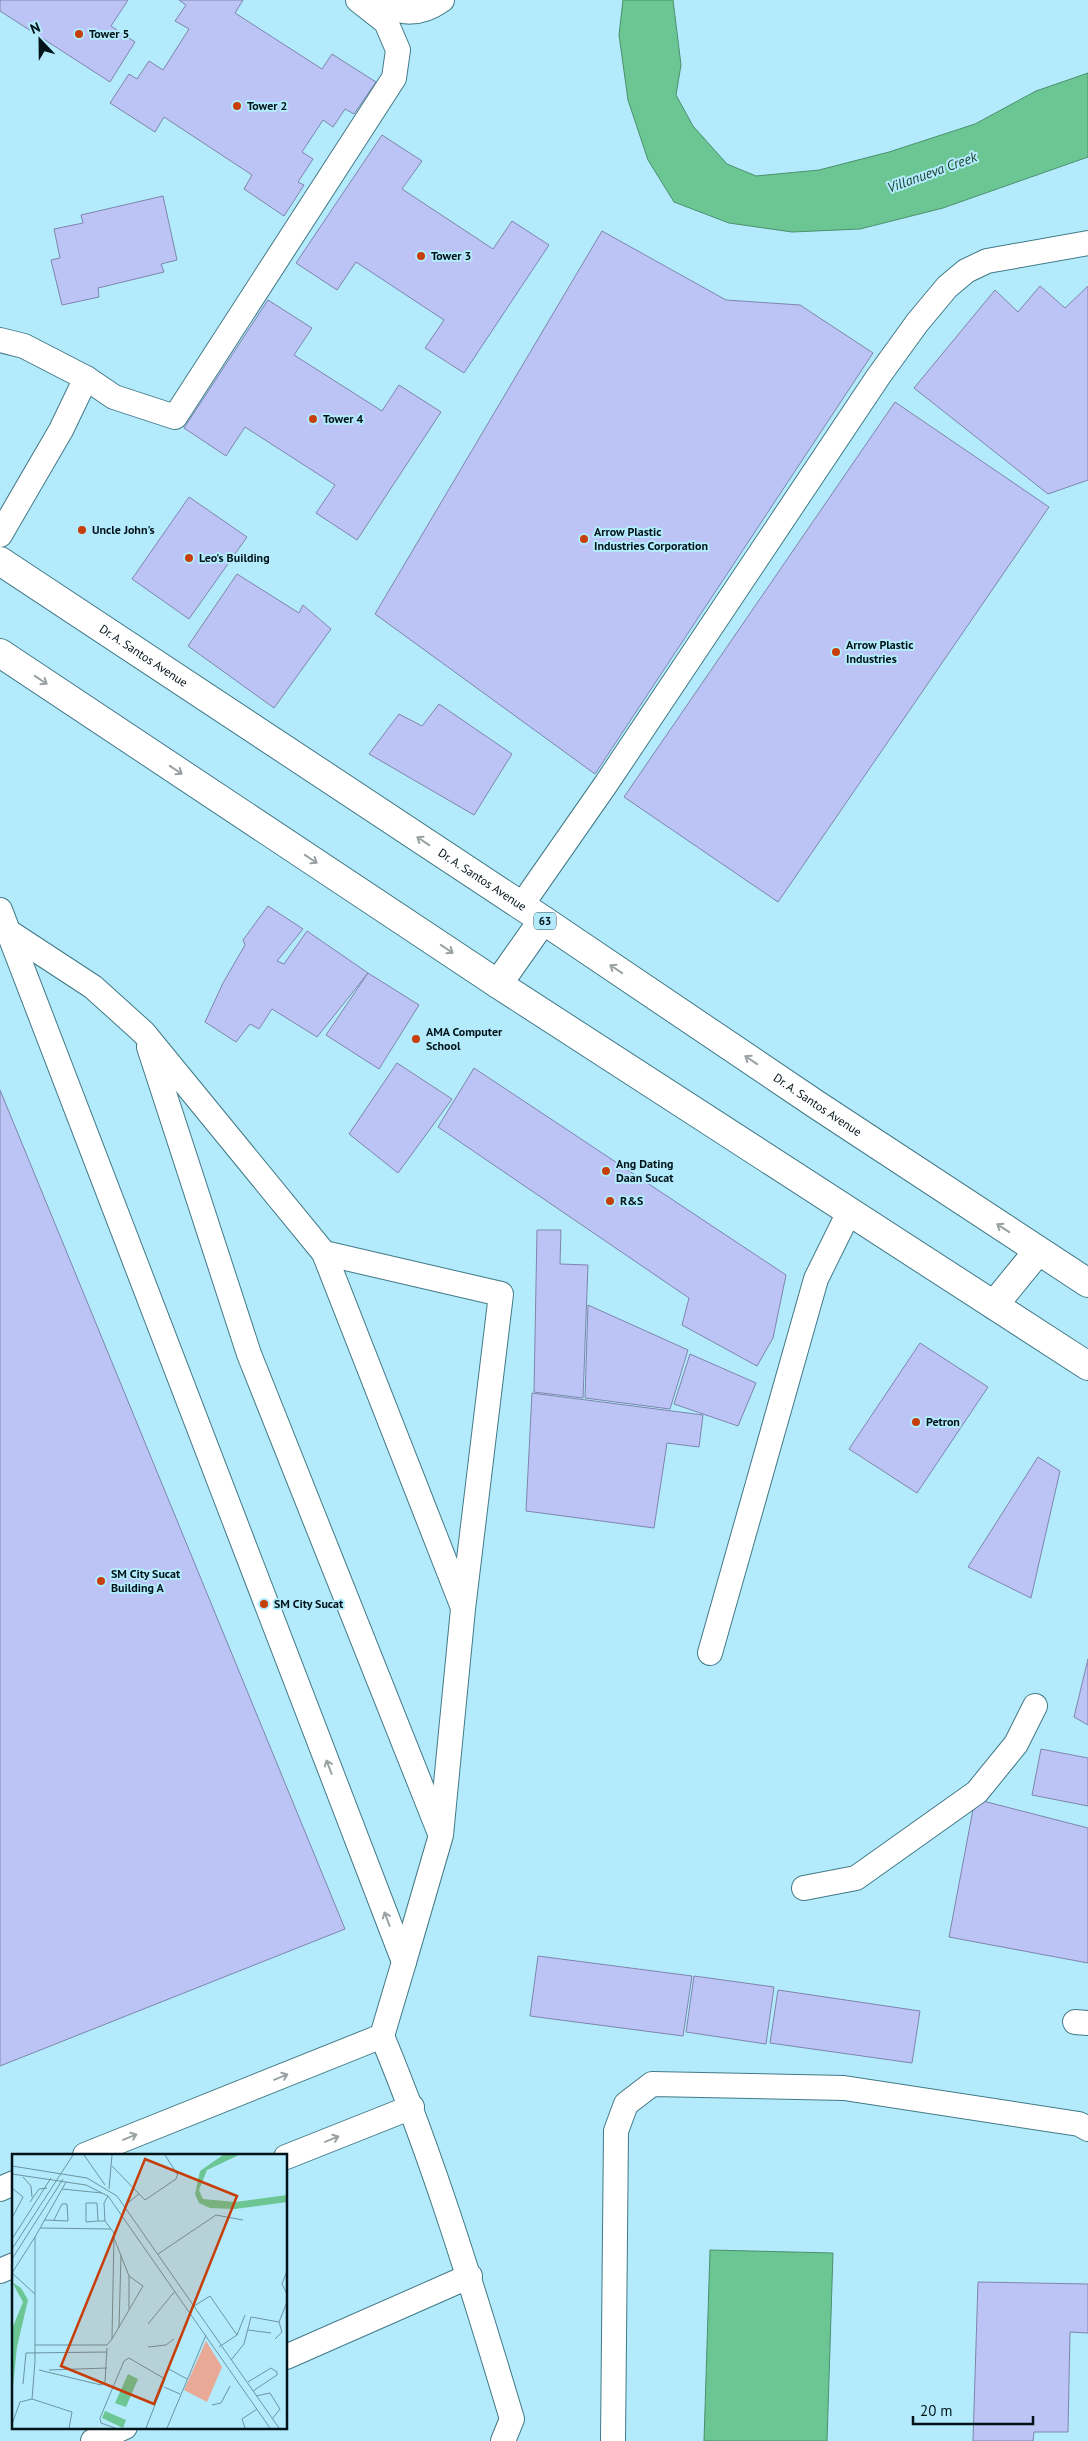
<svg xmlns="http://www.w3.org/2000/svg" width="1088" height="2441" viewBox="0 0 1088 2441" font-family="'PT Sans',sans-serif">
	<style>
		.water { fill: #6bc693; stroke: #4b906e }
		.building { fill: #bcc4f5; stroke: #7e85ad }
		.lines { fill: none; stroke-linecap: round; stroke-linejoin: round }
		.service-casing { stroke: #437987; stroke-width: 26 }
		.primary-casing { stroke: #437987; stroke-width: 30 }
		.service { stroke: #fff; stroke-width: 24 }
		.primary { stroke: #fff; stroke-width: 28 }
		.oneway { stroke: #99a1a3 }
		.poi-dot { fill: #c63e09; stroke: #b3ebfc; stroke-width: 2 }
		.labels { text-anchor: middle; stroke-width: 4; stroke-linejoin: round; paint-order: stroke }
		.shield { fill: #b3ebfc; stroke: #36545d; stroke-width: 1 }
		.shield-label { font-size: 11px; font-weight: bold; fill: #001319 }
		.poi-label { font-size: 12px; font-weight: bold; fill: #001319; stroke: #b3ebfc; text-anchor: start }
		.street-label { font-size: 12px; fill: #001319; stroke: #b3ebfc }
		.water-label { font-size: 14px; font-style: italic; fill: #183f2a; stroke: #b3ebfc }
		.inset-road { fill: none; stroke: #6b95a1; stroke-width: 1 }
		.view { fill: #c63e09; fill-opacity: 0.15; stroke: #c63e09; stroke-width: 2.5 }
		.inset-edge { fill: none; stroke: #001319; stroke-width: 2.5 }
	</style>
	<rect width="100%" height="100%" fill="#b3ebfc"/>
	<g class="water">
		<polygon points="623,0 673,0 681,65 676,95 693,126 727,164 756,176 819,170 889,152 975,124 1036,91 1088,73 1088,157 943,208 860,229 792,232 729,223 674,202 648,160 628,100 619,35"/>
		<polygon points="710,2250 833,2253 827,2441 704,2441"/>
	</g>
	<g class="building">
		<polygon points="0,0 128,0 111,26 135,42 110,82 0,11"/>
		<polygon points="179,0 243,0 235,13 322,69 332,54 376,82 354,114 345,109 333,127 323,120 302,152 313,159 298,182 304,185 284,216 244,189 252,175 164,117 155,132 110,103 129,74 137,79 149,61 163,70 189,29 175,21 186,5"/>
		<polygon points="382,135 422,161 402,189 493,249 512,221 549,245 464,373 425,348 444,320 356,262 337,290 296,263"/>
		<polygon points="163,196 177,260 161,264 164,272 98,288 99,297 62,305 51,260 60,258 54,229 83,223 81,215"/>
		<polygon points="602,231 726,300 800,305 873,353 595,774 375,614"/>
		<polygon points="1040,286 1065,308 1088,286 1088,480 1048,494 914,388 995,290 1018,312"/>
		<polygon points="268,300 312,328 294,355 382,411 399,385 441,412 357,540 316,513 335,485 245,427 226,456 184,428"/>
		<polygon points="895,402 1049,507 778,902 624,797"/>
		<polygon points="189,497 247,537 189,619 132,579"/>
		<polygon points="237,574 299,613 303,605 331,629 274,708 188,646"/>
		<polygon points="439,704 512,754 474,815 369,754 399,714 422,726"/>
		<polygon points="268,906 303,929 277,961 284,964 307,931 368,973 317,1037 272,1009 259,1029 250,1024 236,1042 205,1022 223,983 245,945 243,940"/>
		<polygon points="368,973 419,1005 379,1069 326,1035"/>
		<polygon points="397,1063 452,1099 398,1173 349,1134"/>
		<polygon points="474,1068 786,1275 773,1338 757,1366 682,1325 689,1298 438,1127"/>
		<polygon points="0,1090 345,1929 0,2066"/>
		<polygon points="537,1230 561,1230 560,1264 588,1265 583,1398 534,1392"/>
		<polygon points="588,1305 688,1350 670,1409 585,1398"/>
		<polygon points="920,1343 988,1387 917,1493 849,1449"/>
		<polygon points="690,1354 756,1383 738,1426 674,1404"/>
		<polygon points="532,1393 703,1415 699,1447 667,1443 654,1528 526,1511"/>
		<polygon points="1038,1457 1060,1471 1031,1598 968,1567"/>
		<polygon points="1088,1659 1088,1725 1074,1717"/>
		<polygon points="1041,1749 1088,1758 1088,1806 1032,1795"/>
		<polygon points="975,1799 1088,1828 1088,1963 949,1937"/>
		<polygon points="538,1956 692,1976 683,2036 530,2016"/>
		<polygon points="694,1976 774,1987 766,2044 686,2032"/>
		<polygon points="778,1990 920,2011 912,2063 770,2043"/>
		<polygon points="978,2282 1088,2284 1088,2333 1070,2332 1068,2432 1034,2432 1033,2441 973,2441"/>
	</g>
	<g class="lines">
		<defs>
			<g id="service">
				<path d="M 380,0 C 400,16 421,15 442,0"/>
				<polyline points="0,340 24,346 86,378 114,397 175,417 394,78 398,50 386,22 358,0"/>
				<polyline points="0,535 61,430 86,378"/>
				<polyline points="521,906 606,784 878,377 917,323 947,287 966,271 987,261 1088,243"/>
				<polyline points="0,910 404,1962 382,2036 85,2155"/>
				<polyline points="9,932 93,987 144,1033 324,1253 501,1294 463,1609 441,1835 404,1962"/>
				<polyline points="149,1047 249,1354 439,1831"/>
				<polyline points="324,1253 462,1605"/>
				<polyline points="710,1653 816,1279 849,1212"/>
				<polyline points="804,1888 856,1878 977,1792 1016,1744 1035,1706"/>
				<polyline points="1075,2022 1088,2023"/>
				<path d="M 382,2036 C 434,2161 473,2289 512,2419 L 503,2441"/>
				<polyline points="286,2157 412,2107"/>
				<polyline points="0,2189 14,2183"/>
				<polyline points="0,2271 14,2265"/>
				<polyline points="286,2357 470,2276"/>
				<polyline points="93,2441 125,2427"/>
				<polyline points="613,2441 616,2131 626,2104 652,2084 844,2088 1079,2124 1088,2129"/>
			</g>
			<g id="primary">
				<path id="s1" d="M 0,561 L 543,920 L 817,1105 L 1088,1283"/>
				<polyline points="0,653 498,984 1088,1366"/>
				<polyline points="498,984 543,920"/>
				<polyline points="994,1305 1038,1251"/>
			</g>
		</defs>
		<use href="#service" class="service-casing"/>
		<use href="#primary" class="primary-casing"/>
		<use href="#service" class="service"/>
		<use href="#primary" class="primary"/>
	</g>
	<defs><path id="oneway-shaft" d="M-6 0H5M1.5-3L5.5 0L1.5 3" fill="none" stroke-width="1.6" stroke-linecap="round" stroke-linejoin="round" transform="scale(1.25)"/></defs>
	<g class="oneway">
		<use href="#oneway-shaft" transform="translate(41 680) rotate(34)"/>
		<use href="#oneway-shaft" transform="translate(176 770) rotate(34)"/>
		<use href="#oneway-shaft" transform="translate(423 841) rotate(-146)"/>
		<use href="#oneway-shaft" transform="translate(311 859) rotate(34)"/>
		<use href="#oneway-shaft" transform="translate(447 949) rotate(34)"/>
		<use href="#oneway-shaft" transform="translate(616 969) rotate(-146)"/>
		<use href="#oneway-shaft" transform="translate(751 1060) rotate(-146)"/>
		<use href="#oneway-shaft" transform="translate(1003 1228) rotate(-147)"/>
		<use href="#oneway-shaft" transform="translate(329 1767) rotate(-111)"/>
		<use href="#oneway-shaft" transform="translate(387 1919) rotate(-111)"/>
		<use href="#oneway-shaft" transform="translate(281 2077) rotate(-22)"/>
		<use href="#oneway-shaft" transform="translate(130 2137) rotate(-22)"/>
		<use href="#oneway-shaft" transform="translate(332 2139) rotate(-22)"/>
	</g>
	<g class="poi-dot">
		<circle cx="79" cy="34" r="5"/>
		<circle cx="237" cy="106" r="5"/>
		<circle cx="421" cy="256" r="5"/>
		<circle cx="313" cy="419" r="5"/>
		<circle cx="82" cy="530" r="5"/>
		<circle cx="584" cy="539" r="5"/>
		<circle cx="189" cy="558" r="5"/>
		<circle cx="836" cy="652" r="5"/>
		<circle cx="416" cy="1039" r="5"/>
		<circle cx="606" cy="1171" r="5"/>
		<circle cx="610" cy="1201" r="5"/>
		<circle cx="916" cy="1422" r="5"/>
		<circle cx="101" cy="1581" r="5"/>
		<circle cx="264" cy="1604" r="5"/>
	</g>
	<g class="labels">
		<rect class="shield" x="534" y="912.5" width="22" height="17" rx="4"/>
		<g class="shield-label">
			<text x="545" y="925">63</text>
		</g>
		<g class="poi-label">
			<text x="89" y="38">Tower 5</text>
			<text x="247" y="110">Tower 2</text>
			<text x="431" y="260">Tower 3</text>
			<text x="323" y="423">Tower 4</text>
			<text x="92" y="534">Uncle John's</text>
			<text x="594" y="536">Arrow Plastic<tspan x="594" dy="14">Industries Corporation</tspan></text>
			<text x="199" y="562">Leo's Building</text>
			<text x="846" y="649">Arrow Plastic<tspan x="846" dy="14">Industries</tspan></text>
			<text x="426" y="1036">AMA Computer<tspan x="426" dy="14">School</tspan></text>
			<text x="616" y="1168">Ang Dating<tspan x="616" dy="14">Daan Sucat</tspan></text>
			<text x="620" y="1205">R&amp;S</text>
			<text x="926" y="1426">Petron</text>
			<text x="111" y="1578">SM City Sucat<tspan x="111" dy="14">Building A</tspan></text>
			<text x="274" y="1608">SM City Sucat</text>
		</g>
		<g class="street-label">
			<text dy="4" stroke="none"><textPath href="#s1" startOffset="172">Dr. A. Santos Avenue</textPath></text>
			<text dy="4" stroke="none"><textPath href="#s1" startOffset="578">Dr. A. Santos Avenue</textPath></text>
			<text dy="4" stroke="none"><textPath href="#s1" startOffset="982">Dr. A. Santos Avenue</textPath></text>
		</g>
		<g class="water-label">
			<text transform="translate(932 172) rotate(-20)" y="5">Villanueva Creek</text>
		</g>
	</g>
	<g transform="translate(12 2154)">
		<rect width="275" height="275" fill="#b3ebfc"/>
		<path d="M 194,187 L 210,213 L 195,248 L 172,236 Z" fill="#e8a996"/>
		<path d="M 211,1 L 227,1 L 195,16 L 187,36 L 191,45 L 223,48 L 275,41 L 275,48 L 223,55 L 198,54 L 187,49 L 183,40 L 188,17 ZM 0,128 L 9,134 L 16,146 L 5,193 L 0,242 L 0,175 L 11,148 ZM 116,220 L 126,225 L 114,253 L 103,249 ZM 93,257 L 114,266 L 111,274 L 90,264 Z" fill="#6bc693"/>
		<path class="inset-road" d="M 72,1 L 93,31M 153,1 L 165,20M 0,12 L 75,24 L 105,42 L 267,274M 100,12 L 133,46 L 164,25 L 166,19M 0,20 L 74,31 L 96,42 L 258,274M 11,23 L 19,32 L 20,43M 0,34 L 11,43 L 0,64M 50,35 L 90,39M 97,35 L 100,1M 18,48 L 27,35 L 35,34M 113,51 L 127,40M 32,66 L 56,67 L 55,50 L 50,50 L 42,66M 86,67 L 85,49 L 74,49 L 74,68 L 86,67 L 93,67M 28,74 L 99,75M 0,85 L 39,24M 0,95 L 61,1M 146,100 L 204,61 L 231,66M 0,105 L 51,25M 275,117 L 270,130 L 275,140M 0,119 L 23,83M 0,119 L 23,140M 182,152 L 198,142 L 225,181M 117,155 L 117,122M 136,170 L 163,137M 107,174 L 109,101M 236,176 L 259,179M 100,185 L 131,132 L 117,122 L 102,84M 263,185 L 270,178 L 267,168 L 275,148M 23,191 L 95,191 L 100,185 L 102,79 L 93,67 L 92,49 L 96,42M 136,193 L 154,191 L 162,185M 207,193 L 225,181 L 233,161M 219,206 L 232,190 L 239,163 L 267,168M 155,214 L 175,225M 27,216 L 89,231 L 93,228 L 95,194M 37,216 L 95,214M 236,228 L 259,214 L 265,218 L 265,221 L 241,237M 11,230 L 14,199 L 95,198M 152,233 L 168,240M 244,242 L 258,239 L 268,255 L 260,265M 20,245 L 23,207 L 23,83 L 54,28M 200,251 L 209,249 L 218,232M 0,270 L 8,248 L 20,245 L 60,258 L 57,274M 103,274 L 89,269 L 88,264 L 112,207 L 117,204 L 153,225 L 134,274M 155,274 L 194,181M 233,274 L 230,265 L 245,255"/>
		<path class="view" d="M 133,5 L 225,42 L 142,250 L 49,212 Z"/>
		<rect width="275" height="275" class="inset-edge"/>
	</g>
	<g transform="translate(40 40) rotate(338)" stroke="#b3ebfc" stroke-width="4" paint-order="stroke">
	<path d="M0-4L9 19L0 12L-9 19Z" fill="#001319"/>
	<text y="-8" font-size="14" font-weight="bold" text-anchor="middle" fill="#001319">N</text>
	</g>
	<path d="M913 2416v8h120v-8" fill="none" stroke="#001319" stroke-width="2.5"/>
	<text x="920" y="2416" font-size="15" fill="#001319" stroke="#b3ebfc" stroke-width="4" paint-order="stroke">20 m</text>
</svg>
